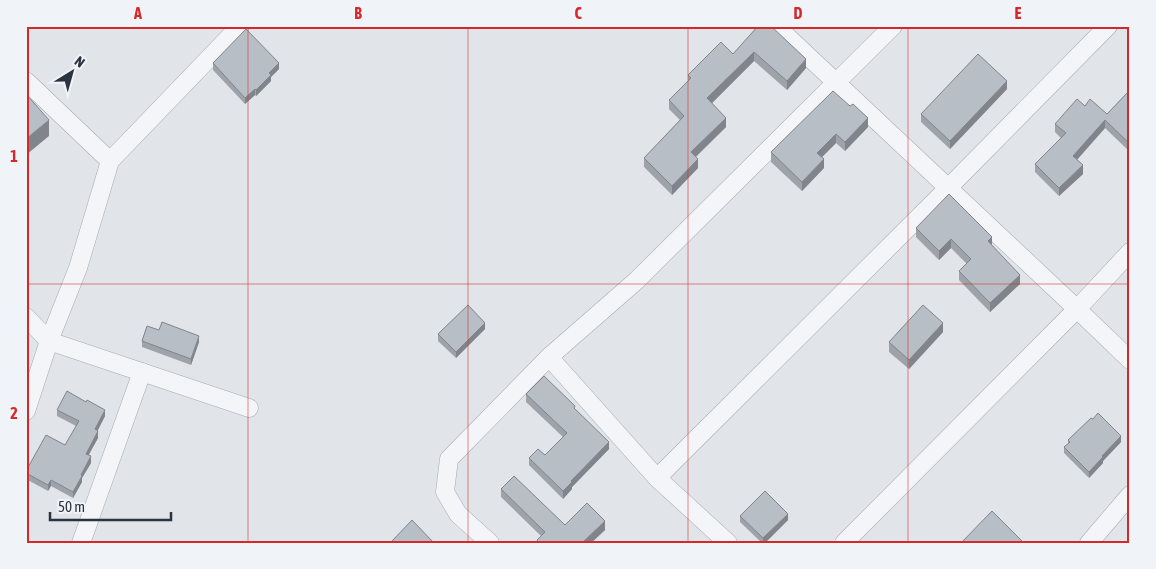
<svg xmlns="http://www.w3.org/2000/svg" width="1156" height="569" viewBox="0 0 1156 569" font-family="'Asap Condensed',sans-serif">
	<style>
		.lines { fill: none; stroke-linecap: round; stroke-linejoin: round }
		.minor-casing { stroke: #a6abb3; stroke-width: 19 }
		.minor { stroke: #f4f5f8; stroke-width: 18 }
		.wall { fill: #9ea3aa }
		.shaded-wall { fill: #81858b }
		.building { fill: #b8bec6; stroke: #81858b }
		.grid { fill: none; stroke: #d62828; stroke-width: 1; stroke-opacity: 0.55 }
		.neatline { fill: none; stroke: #d62828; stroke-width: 2 }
		.grid-label { font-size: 16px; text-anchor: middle; font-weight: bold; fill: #d62828 }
	</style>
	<rect width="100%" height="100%" fill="#e1e4e9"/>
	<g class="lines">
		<defs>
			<g id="minor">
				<polyline points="776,26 1077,309 1130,360"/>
				<polyline points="26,81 110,161"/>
				<polyline points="26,317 49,341 249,408"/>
				<polyline points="549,357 657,478 728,543"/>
				<polyline points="26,411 49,341 78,268 110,161 240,26"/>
				<polyline points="657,478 948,188 1108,26"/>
				<polyline points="81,543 142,372"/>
				<polyline points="490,543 458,514 445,492 449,459 549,357 636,281 893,26"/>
				<polyline points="844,543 1077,309 1130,252"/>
				<polyline points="1089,543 1130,495"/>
			</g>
		</defs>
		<use href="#minor" class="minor-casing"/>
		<use href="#minor" class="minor"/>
	</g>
	<g class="wall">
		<polygon points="758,26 806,68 787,90 754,61 712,103 726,127 696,157 698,168 672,195 644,167 644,158 680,120 669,109 669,100 688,81 688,75 733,54"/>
		<polygon points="213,63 279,69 271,77 271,81 256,96 255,95 245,104 213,70"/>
		<polygon points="1007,89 950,149 921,122 921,114"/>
		<polygon points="1130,90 1130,152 1105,128 1077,160 1083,174 1059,196 1035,172 1035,164 1061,138 1055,132 1055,124 1085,106 1107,114"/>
		<polygon points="850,106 868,127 845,151 836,143 822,157 824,168 802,191 771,162 771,152"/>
		<polygon points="916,228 992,246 1020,284 990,312 959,280 959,271 967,264 951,248 939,260 916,237"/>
		<polygon points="485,329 456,358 438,341 438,334"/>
		<polygon points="159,330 199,342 191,365 142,347 142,341"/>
		<polygon points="943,332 909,369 889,352 889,342"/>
		<polygon points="526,394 575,409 609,449 572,487 572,489 563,499 529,465 529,458 545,455 563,437 526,402"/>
		<polygon points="57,410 105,416 97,431 98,438 88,455 91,463 82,478 82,482 73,498 51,486 48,491 26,479 26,471 65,445 76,426 57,416"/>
		<polygon points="1068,440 1121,442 1103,461 1103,463 1089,478 1064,453 1064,447 1068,444"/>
		<polygon points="501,489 565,525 605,530 591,543 537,543 537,540 541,536 501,497"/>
		<polygon points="740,516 788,520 765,543 762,543 740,522"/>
	</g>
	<g class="shaded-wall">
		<polygon points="754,52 754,61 707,108 707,98"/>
		<polygon points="806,59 806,68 787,90 787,81"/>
		<polygon points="279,63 279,69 271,77 271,81 256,96 256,90 269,73"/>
		<polygon points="1007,81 1007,89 950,149 950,141"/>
		<polygon points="255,89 255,95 245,104 245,98"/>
		<polygon points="726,118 726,127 691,161 691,152"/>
		<polygon points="868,118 868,127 845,151 845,142"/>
		<polygon points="49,120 49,136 26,155 26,139"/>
		<polygon points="1105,120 1105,128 1073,164 1073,156"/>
		<polygon points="836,134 836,143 817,162 817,153"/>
		<polygon points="698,159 698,168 672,195 672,186"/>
		<polygon points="824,159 824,168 802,191 802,182"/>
		<polygon points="1083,165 1083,174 1059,196 1059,188"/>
		<polygon points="992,237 992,246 988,241"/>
		<polygon points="951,239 951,248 939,260 939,251"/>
		<polygon points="1020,275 1020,284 990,312 990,303"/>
		<polygon points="485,323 485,329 456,358 456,352"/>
		<polygon points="943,323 943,332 909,369 909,360"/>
		<polygon points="199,336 199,342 191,365 191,359"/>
		<polygon points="105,410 105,416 95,436 95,429"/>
		<polygon points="98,431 98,438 86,460 86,454"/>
		<polygon points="1121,436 1121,442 1103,461 1103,463 1089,478 1089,472 1102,456"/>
		<polygon points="609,442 609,449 572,487 572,489 563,499 563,491 571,481"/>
		<polygon points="91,456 91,463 82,478 82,482 73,498 73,492 81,475"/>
		<polygon points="51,480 51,486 48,491 48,485"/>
		<polygon points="788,514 788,520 765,543 763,543 763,538"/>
		<polygon points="605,521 605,530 591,543 582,543"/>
	</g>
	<g class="building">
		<polygon points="758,26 771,26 806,59 787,81 754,52 707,98 726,118 691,152 698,159 672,186 644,158 684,116 669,100 691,78 688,75 721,42 733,54"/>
		<polygon points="246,29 279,63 269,73 271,75 256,90 255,89 245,98 213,63"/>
		<polygon points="978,54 1007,81 950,141 921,114"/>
		<polygon points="1130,90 1130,144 1105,120 1073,156 1083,165 1059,188 1035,164 1066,133 1055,124 1077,99 1085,106 1090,99 1107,114"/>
		<polygon points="833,91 850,106 853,104 868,118 845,142 836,134 817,153 824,159 802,182 771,152"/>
		<polygon points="26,94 49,120 26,139"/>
		<polygon points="949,194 992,237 988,241 1020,275 990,303 959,271 971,259 951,239 939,251 916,228"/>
		<polygon points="468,305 485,323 456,352 438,334"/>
		<polygon points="923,305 943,323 909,360 889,342"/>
		<polygon points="162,322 199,336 191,359 142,341 147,326 159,330"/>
		<polygon points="544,376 575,406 574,408 609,442 571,481 572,482 563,491 529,458 538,449 545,455 567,433 526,394"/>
		<polygon points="67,391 86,402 87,400 105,410 95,429 98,431 86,454 91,456 81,475 82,476 73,492 51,480 48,485 26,473 26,471 46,435 65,445 79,421 57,410"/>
		<polygon points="1098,413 1121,436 1102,456 1103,457 1089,472 1064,447 1070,442 1068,440 1091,418 1093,419"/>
		<polygon points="514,476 565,525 587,503 605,521 582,543 539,543 537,540 545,532 501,489"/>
		<polygon points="765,491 788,514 763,538 740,516"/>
		<polygon points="992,511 1024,543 961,543"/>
		<polygon points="412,520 434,543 394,543 392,541"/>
	</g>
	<path class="grid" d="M 248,26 L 248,543M 468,26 L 468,543M 688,26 L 688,543M 908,26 L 908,543M 26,284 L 1130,284"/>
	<rect width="1156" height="569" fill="none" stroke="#f0f3f7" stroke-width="55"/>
	<g transform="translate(72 72) rotate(37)" stroke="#f0f3f7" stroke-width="4" paint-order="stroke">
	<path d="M0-4L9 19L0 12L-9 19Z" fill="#2a3340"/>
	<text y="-8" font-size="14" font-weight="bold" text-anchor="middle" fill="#2a3340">N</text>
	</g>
	<path d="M50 512v8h121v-8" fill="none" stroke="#2a3340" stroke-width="2.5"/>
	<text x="58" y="512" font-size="15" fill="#2a3340" stroke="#f0f3f7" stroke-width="4" paint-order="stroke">50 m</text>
	<rect x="28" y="28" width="1100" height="514" class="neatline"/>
	<g class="grid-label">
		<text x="138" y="19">A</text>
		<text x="358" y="19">B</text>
		<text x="578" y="19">C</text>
		<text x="798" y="19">D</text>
		<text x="1018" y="19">E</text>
		<text x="14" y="162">1</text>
		<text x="14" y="419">2</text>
	</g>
</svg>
